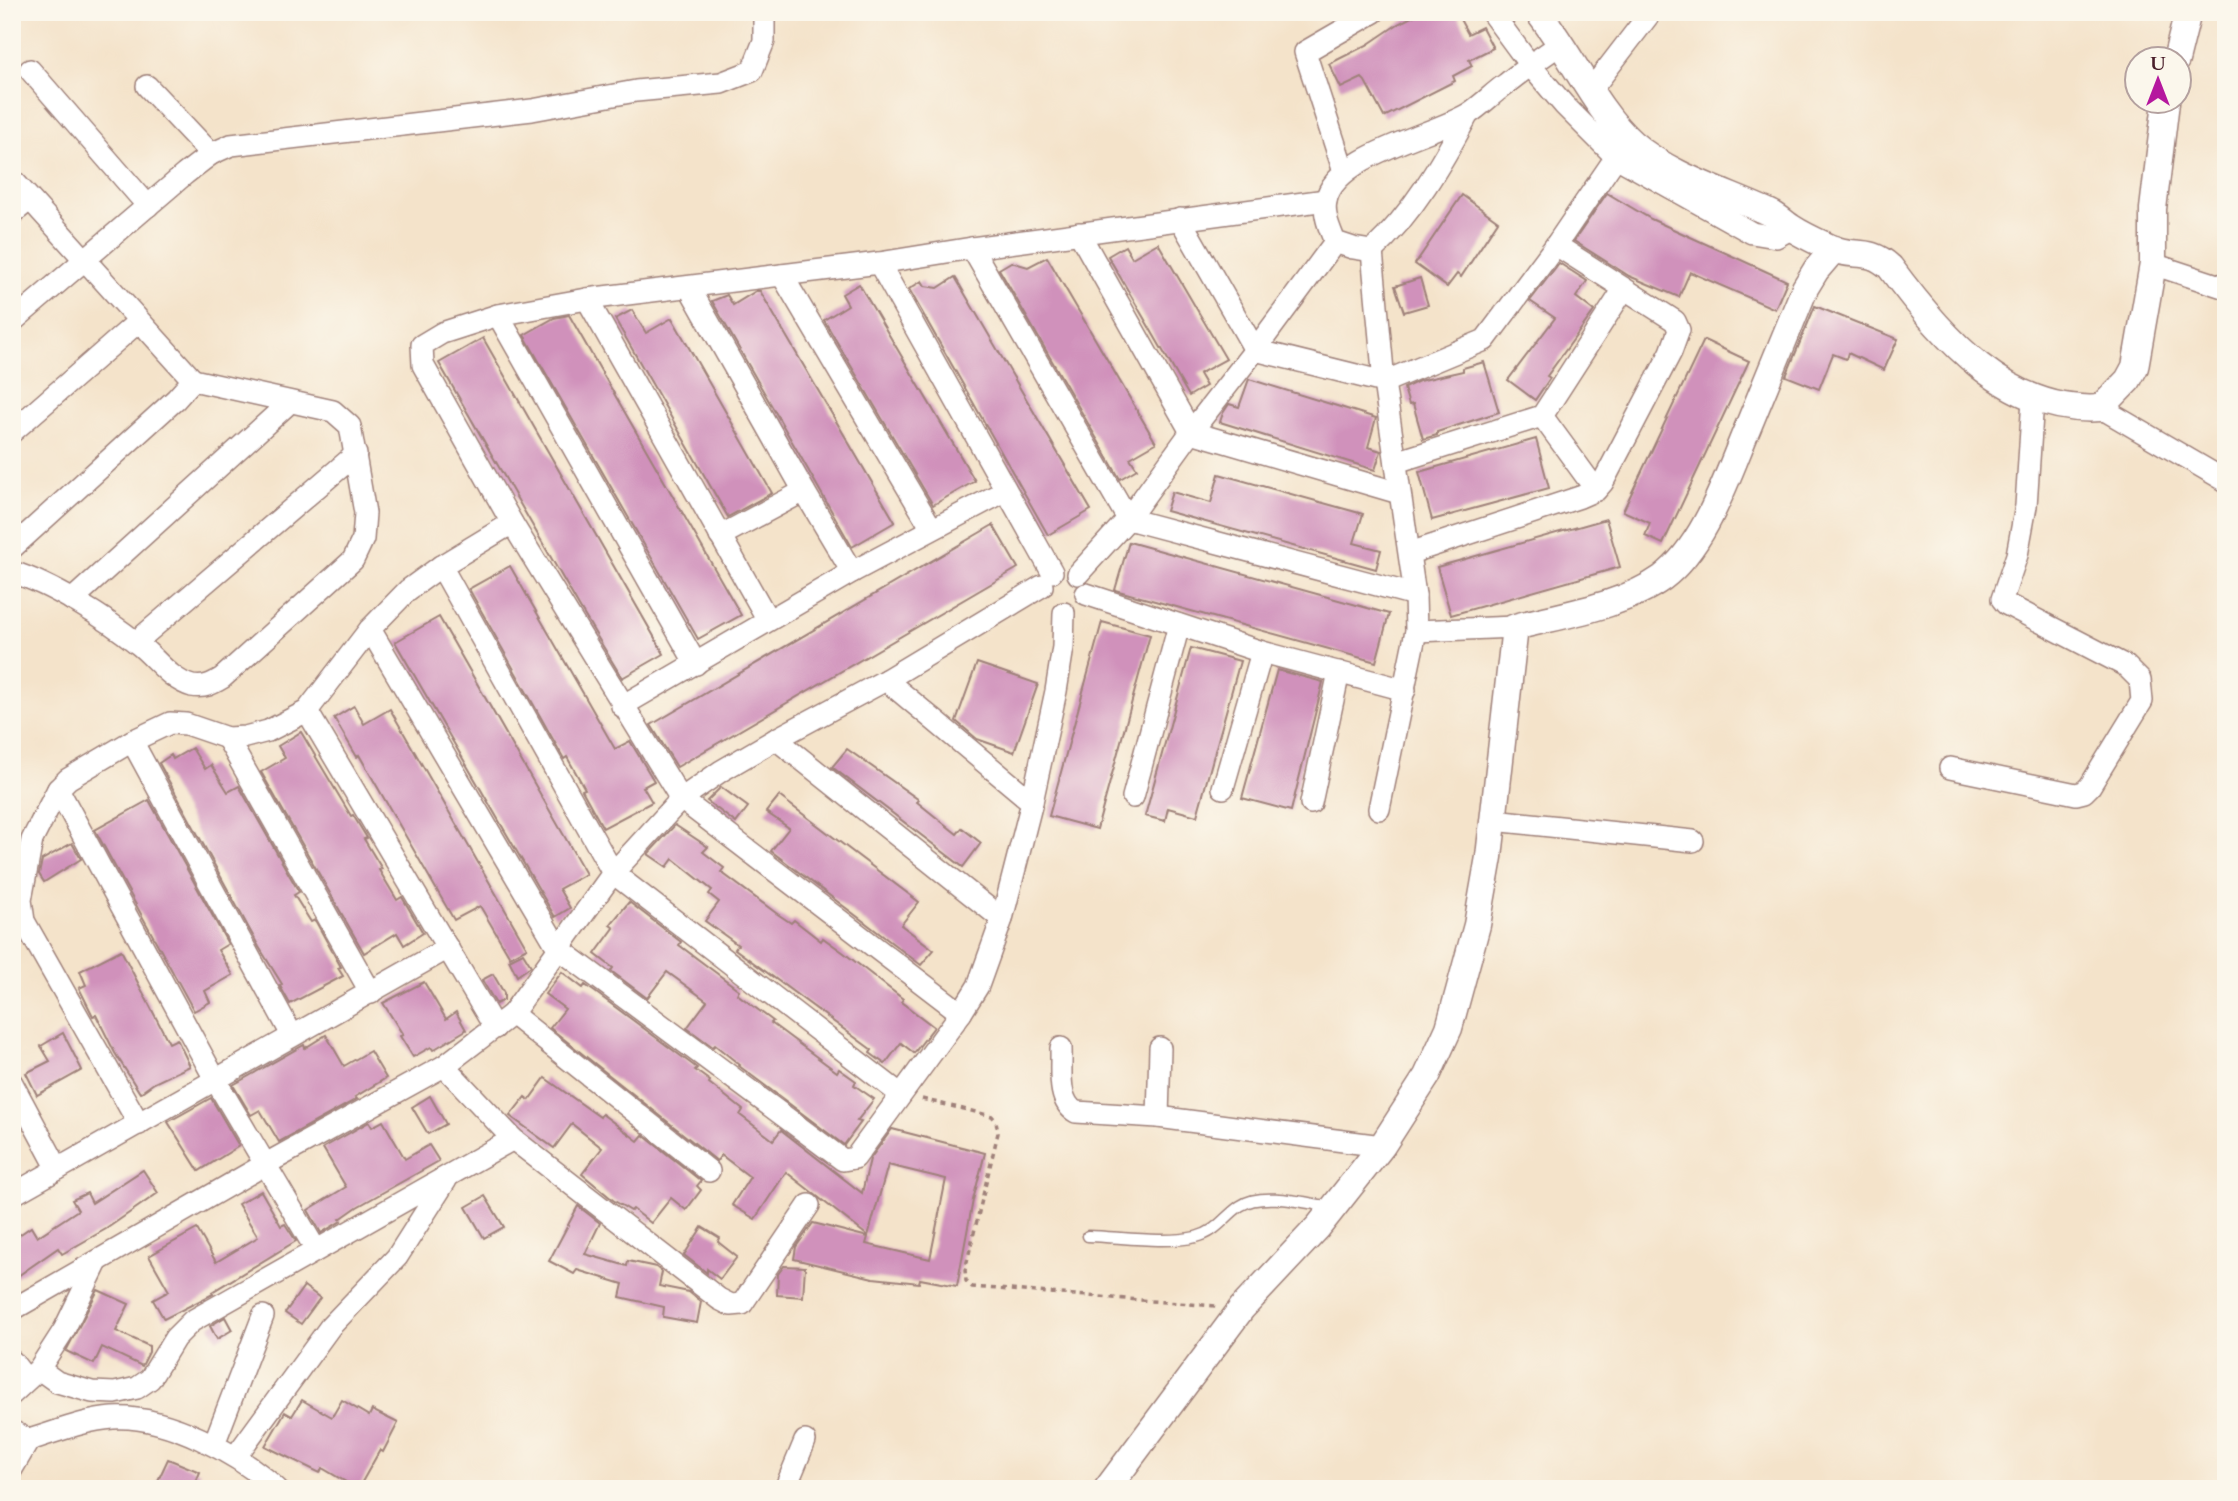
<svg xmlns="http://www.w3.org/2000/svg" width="2238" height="1501" viewBox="0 0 2238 1501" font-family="Cardo,serif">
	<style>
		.building { fill: #d091bb }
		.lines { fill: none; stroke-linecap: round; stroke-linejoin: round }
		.service-casing { stroke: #9f817a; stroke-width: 13 }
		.minor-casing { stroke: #9f817a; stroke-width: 24 }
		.tertiary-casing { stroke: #9f817a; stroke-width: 29 }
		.path { stroke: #9f817a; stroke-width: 3.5; stroke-dasharray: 5 5; stroke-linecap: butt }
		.service { stroke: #fff; stroke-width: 10 }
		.minor { stroke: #fff; stroke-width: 21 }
		.tertiary { stroke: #fff; stroke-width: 26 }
	</style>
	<rect width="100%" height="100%" fill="#fbf7ec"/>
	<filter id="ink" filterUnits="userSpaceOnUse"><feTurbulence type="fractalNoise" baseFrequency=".0143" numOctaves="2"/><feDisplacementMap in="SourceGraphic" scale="14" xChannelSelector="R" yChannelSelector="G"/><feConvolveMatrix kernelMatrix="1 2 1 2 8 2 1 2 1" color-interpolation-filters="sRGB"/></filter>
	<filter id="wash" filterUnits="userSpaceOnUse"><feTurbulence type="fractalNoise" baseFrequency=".00686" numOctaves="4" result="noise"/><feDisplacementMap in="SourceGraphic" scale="28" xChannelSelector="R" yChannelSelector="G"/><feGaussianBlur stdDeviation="1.57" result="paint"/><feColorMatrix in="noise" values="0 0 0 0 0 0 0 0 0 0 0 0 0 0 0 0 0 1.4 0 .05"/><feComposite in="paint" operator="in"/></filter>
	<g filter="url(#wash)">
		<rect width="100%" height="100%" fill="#f4e3ca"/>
		<g id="blocks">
			<g class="building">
				<polygon points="1421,12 1456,12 1468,34 1482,27 1493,48 1469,60 1472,66 1453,76 1455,81 1384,117 1365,81 1362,78 1341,88 1329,64 1367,45 1398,24"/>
				<polygon points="1607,193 1651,219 1787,281 1775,309 1690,272 1679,297 1629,276 1574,241"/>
				<polygon points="1462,195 1498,221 1461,277 1457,274 1447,287 1415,264"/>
				<polygon points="1158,243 1226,359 1199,374 1206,386 1189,396 1108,256 1125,246 1132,258"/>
				<polygon points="1047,257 1156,443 1130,458 1137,469 1120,479 999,269 1011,262 1028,267"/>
				<polygon points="1559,263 1587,281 1576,297 1594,311 1547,376 1550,378 1535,400 1508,380 1555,318 1530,301"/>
				<polygon points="955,277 1091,510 1048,535 909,289 922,281 925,286 938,288"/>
				<polygon points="1420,278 1428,305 1404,312 1395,286"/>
				<polygon points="859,284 975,481 933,505 824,320 848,305 842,294"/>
				<polygon points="756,291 760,291 895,522 852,547 712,301 727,295 733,305"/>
				<polygon points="1815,306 1898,339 1884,370 1848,353 1846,359 1833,354 1819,389 1786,376"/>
				<polygon points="632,310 646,333 672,318 772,493 728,517 615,319"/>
				<polygon points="569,315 741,615 698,639 524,335 554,318"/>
				<polygon points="483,338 664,654 622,678 580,608 439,363"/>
				<polygon points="1704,340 1749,361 1663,544 1645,536 1650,523 1623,511"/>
				<polygon points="1484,362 1499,412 1437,432 1437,435 1423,439 1413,404 1409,405 1404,388 1419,381 1463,371 1463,368"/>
				<polygon points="1249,379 1376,418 1368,447 1381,451 1375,470 1220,422 1223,413 1229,404 1239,407"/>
				<polygon points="1536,439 1549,488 1432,520 1419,472"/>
				<polygon points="1219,474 1363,514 1354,543 1381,550 1376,569 1166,511 1172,492 1211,503"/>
				<polygon points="1606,519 1620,567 1451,615 1437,567"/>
				<polygon points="993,525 1018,568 677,767 651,725"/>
				<polygon points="1129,542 1389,614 1376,662 1115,590"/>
				<polygon points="510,566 615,749 630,741 654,781 643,787 652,802 603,828 582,790 585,789 567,757 564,759 469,589"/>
				<polygon points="439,617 586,874 559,889 570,908 555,917 395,642"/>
				<polygon points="1102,622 1150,635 1097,829 1049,816"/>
				<polygon points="1191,648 1240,661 1197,816 1168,808 1165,821 1145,816"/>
				<polygon points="977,663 1038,684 1014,752 977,739 956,721"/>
				<polygon points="1277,670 1323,682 1291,811 1242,798"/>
				<polygon points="354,706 364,724 390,709 527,948 510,957 480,906 454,920 359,755 357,757 334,718"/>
				<polygon points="301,732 351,816 353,815 367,838 364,839 382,869 379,870 397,900 402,897 423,933 404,945 397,933 364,953 261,772 285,758 278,746"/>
				<polygon points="192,748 205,769 211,765 228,792 239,786 299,892 294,895 311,922 315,920 341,967 338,968 343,976 290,1004 280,986 282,984 259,947 159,763 171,755 173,759"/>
				<polygon points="847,749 919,800 917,802 957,834 962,828 981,843 963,867 832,767"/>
				<polygon points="721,787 748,807 736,823 707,801"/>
				<polygon points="779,796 919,902 901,925 934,950 921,965 771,851 789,828 766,812"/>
				<polygon points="149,800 228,944 218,950 233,975 205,991 210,1002 194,1011 95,830"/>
				<polygon points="675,825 708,847 703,852 724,868 721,872 776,913 791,923 794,920 821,941 823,938 844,953 903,999 901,1002 934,1027 914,1053 901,1043 885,1064 870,1053 872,1050 735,949 738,945 705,921 719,902 709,894 712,890 673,859 667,867 648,854"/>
				<polygon points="72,843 81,859 44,882 39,874 42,860"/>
				<polygon points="629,902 681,942 679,945 739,990 737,994 773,1021 771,1023 837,1072 839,1069 856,1081 854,1085 874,1099 857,1121 861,1122 844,1145 739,1066 740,1065 715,1045 713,1047 687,1028 707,1001 667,972 647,998 611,971 613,968 595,954 614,928 610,925"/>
				<polygon points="121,950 169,1043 177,1039 190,1066 154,1083 140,1093 115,1053 96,1015 93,1016 79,988 86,985 80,971"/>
				<polygon points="523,953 531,966 517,976 509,960"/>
				<polygon points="562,972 583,988 585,985 595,992 697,1068 695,1070 710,1081 709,1083 743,1110 740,1115 773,1140 781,1130 862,1193 870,1159 892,1129 985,1153 973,1200 957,1286 920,1279 919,1283 873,1278 794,1259 796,1247 813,1223 868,1237 866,1244 930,1259 946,1179 888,1165 868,1236 786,1172 755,1219 732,1205 750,1177 721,1155 717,1161 550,1028 565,1009 545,994"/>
				<polygon points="493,974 504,993 504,1000 496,1004 482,980"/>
				<polygon points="424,982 446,1019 456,1012 466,1030 433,1050 431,1047 413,1057 400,1036 403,1035 383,1003"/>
				<polygon points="63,1033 82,1070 37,1095 26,1073 50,1061 41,1046"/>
				<polygon points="326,1035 344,1066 370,1051 386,1078 355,1097 357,1099 279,1142 260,1110 251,1115 233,1085 304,1045 305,1048"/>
				<polygon points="545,1078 600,1117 602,1114 638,1141 643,1135 701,1181 697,1186 701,1190 686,1210 671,1198 651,1223 633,1209 631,1211 613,1200 582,1174 602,1148 572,1124 554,1148 510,1116 525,1097 529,1100"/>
				<polygon points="430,1096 446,1124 428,1134 412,1107"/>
				<polygon points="211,1098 239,1146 199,1171 168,1122"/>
				<polygon points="383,1121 405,1159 429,1145 439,1161 357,1207 340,1219 341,1221 321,1233 308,1210 346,1187 323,1148 369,1122 372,1127"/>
				<polygon points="143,1170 158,1193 106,1229 62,1254 58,1248 12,1280 12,1240 31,1227 37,1237 78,1210 72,1200 87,1193 92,1203"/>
				<polygon points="261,1191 281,1226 285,1224 296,1241 212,1292 213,1294 164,1319 153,1300 169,1291 149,1256 197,1229 216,1262 258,1237 238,1204"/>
				<polygon points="485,1196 504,1227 484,1238 466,1207"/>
				<polygon points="578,1206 600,1223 585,1254 627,1266 628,1261 656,1267 662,1272 659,1286 689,1292 701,1302 697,1323 663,1317 664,1307 620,1297 623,1284 577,1270 574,1274 549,1261"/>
				<polygon points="702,1227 720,1238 718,1242 737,1257 720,1279 707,1269 707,1273 684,1255"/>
				<polygon points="784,1266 805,1267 803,1297 777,1295 778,1274"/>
				<polygon points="304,1286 320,1298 301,1324 285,1313"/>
				<polygon points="98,1290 129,1304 116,1331 149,1346 149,1352 142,1366 102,1347 94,1364 66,1351"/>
				<polygon points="225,1317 232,1330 217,1339 210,1326"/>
				<polygon points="302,1400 332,1417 342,1400 369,1416 372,1410 398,1423 383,1452 380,1450 358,1489 322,1468 320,1473 265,1446 285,1412 292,1416"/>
				<polygon points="168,1459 200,1472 193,1489 154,1489"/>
			</g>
		</g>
	</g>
	<g filter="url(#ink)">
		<use href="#blocks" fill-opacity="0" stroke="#9f817a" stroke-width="2"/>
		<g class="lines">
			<defs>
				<path id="service" d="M 1088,1236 C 1121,1237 1164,1244 1196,1237 C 1217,1232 1224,1217 1240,1206 C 1261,1191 1306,1203 1331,1207"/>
				<g id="minor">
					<polyline points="1491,12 1530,65 1564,105 1616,157 1752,233 1776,237 1792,228"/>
					<polyline points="30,70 148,206"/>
					<polyline points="147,86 211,154"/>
					<polyline points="1591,90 1651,12"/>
					<path d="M 1468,114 C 1442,163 1413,213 1372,251 L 1353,248 L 1335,242 C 1330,229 1323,215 1326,201 C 1334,155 1434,135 1468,114 C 1481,106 1493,93 1506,84 C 1524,69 1543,56 1562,43"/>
					<polyline points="1344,172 1305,52 1374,12"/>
					<polyline points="12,179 193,380 176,399 12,548"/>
					<polyline points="12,214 29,200"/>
					<polyline points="1180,219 1255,350 1384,382 1485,340 1556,245 1616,157"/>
					<polyline points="1079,233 1191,432 1399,493"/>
					<polyline points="972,248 1128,519 1415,595"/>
					<polyline points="1372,251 1384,382 1415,595 1416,631 1379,809"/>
					<polyline points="879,263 1052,572"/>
					<polyline points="2153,264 2226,288"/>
					<polyline points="782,275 932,529"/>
					<polyline points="689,287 804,491 852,572"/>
					<polyline points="587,299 768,620"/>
					<polyline points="498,315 696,664"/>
					<polyline points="12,322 185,174 211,154 231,145 532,110 636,91 721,83 752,71 764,41 764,12"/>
					<polyline points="2101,408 2226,481"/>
					<polyline points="1542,416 1596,490"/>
					<polyline points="12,432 139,321"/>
					<polyline points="1396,462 1542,416 1624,289"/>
					<polyline points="720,536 804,491"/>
					<polyline points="1410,553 1580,497 1596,490 1603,482 1671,352 1679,330 1675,321 1556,245"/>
					<polyline points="441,566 613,873 900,1094"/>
					<path d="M 12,572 C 51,584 106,618 138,644 C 155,657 170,680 192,686 C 205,688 212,684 222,678 L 353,560 L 363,539 L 365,513 L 350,426 L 333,411 L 193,380"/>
					<polyline points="1078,574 1128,519 1191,432 1255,350 1335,242"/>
					<polyline points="1086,594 1262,652 1405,690"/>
					<polyline points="72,600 290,402"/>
					<polyline points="370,629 558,948 843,1160 855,1158 961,1013 978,986 1002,919 1032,802 1056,691 1063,647 1064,613"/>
					<polyline points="1416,631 1515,627"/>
					<polyline points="136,642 356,454"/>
					<polyline points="886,680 1032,802"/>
					<polyline points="622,706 852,572 1005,491"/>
					<polyline points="307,711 495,1028"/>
					<polyline points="227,738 371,993"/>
					<polyline points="776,739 1002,919"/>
					<polyline points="132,741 292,1035"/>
					<polyline points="1950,768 2076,794 2084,792 2090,786 2142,701 2140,680 2126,666 2006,604 2002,599 2017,555 2026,506 2033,399"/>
					<polyline points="1223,788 1262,652"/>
					<polyline points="58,789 216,1081 316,1250"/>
					<polyline points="1133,797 1179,625"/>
					<polyline points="1311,803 1339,672"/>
					<polyline points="1493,820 1693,841"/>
					<polyline points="961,1013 681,799 512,523 423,365 422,345 442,333 498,315 587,299 879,263 972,248 1326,200"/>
					<polyline points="512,1014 709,1171"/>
					<path d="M 1061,1048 C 1062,1068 1056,1101 1076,1112 L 1158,1117 L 1382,1146"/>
					<polyline points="444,1066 513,1139 719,1299 731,1305 742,1304 809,1205"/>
					<polyline points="12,1083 58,1169"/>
					<polyline points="1158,1117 1160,1048"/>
					<polyline points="139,1124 24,921 21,900 32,840 58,789 68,779 132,741 170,723 186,724 227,738 245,737 268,731 307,711 370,629 408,590 441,566 512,523"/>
					<polyline points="12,1195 448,948"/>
					<polyline points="12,1310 264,1165 444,1066 512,1014 613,873 681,799 721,771 776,739 886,680 1042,586"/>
					<polyline points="12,1361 26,1379"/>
					<polyline points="39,1369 57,1382 92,1392 115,1393 137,1388 150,1379 175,1338 192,1321 513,1139"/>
					<polyline points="12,1394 39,1369 64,1330 97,1262"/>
					<path d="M 12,1431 L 29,1440 C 56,1432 84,1420 113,1418 C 167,1415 238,1453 277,1489"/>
					<polyline points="214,1444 263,1316"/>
					<polyline points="236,1456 330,1327 397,1257 446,1180"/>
					<polyline points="12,1469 29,1440"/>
					<polyline points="785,1489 805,1441"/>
				</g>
				<g id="tertiary">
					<path d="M 1538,12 C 1570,52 1596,111 1632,143 C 1671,177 1725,192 1770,213 C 1779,217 1785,224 1792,228 C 1804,236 1818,242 1831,248 C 1854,259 1867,246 1890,267 C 1940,335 2008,415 2101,408 L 2128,380 L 2135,367 L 2153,264 L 2153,209 L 2166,102"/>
					<polyline points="2176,60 2188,12"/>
					<path d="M 1107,1489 L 1242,1308 L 1318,1227 L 1382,1146 L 1427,1076 L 1449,1028 L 1477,925 L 1489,857 L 1515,627 C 1561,615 1623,606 1662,578 C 1706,545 1727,476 1748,427 C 1767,381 1786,334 1805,288 L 1816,270 L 1834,249"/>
				</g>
			</defs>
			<use href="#service" class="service-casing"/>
			<use href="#minor" class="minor-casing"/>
			<use href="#tertiary" class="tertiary-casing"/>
			<polyline class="path" points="922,1099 992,1116 996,1121 998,1133 965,1270 966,1281 972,1287 1216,1306"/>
			<use href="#service" class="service"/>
			<use href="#minor" class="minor"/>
			<use href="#tertiary" class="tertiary"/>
		</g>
	</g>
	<rect width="2238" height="1501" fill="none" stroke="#fbf7ec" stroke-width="42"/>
	<g transform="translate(2158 80)"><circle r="33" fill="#fbf7ec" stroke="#b4a19f" stroke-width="2"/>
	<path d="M0-5L12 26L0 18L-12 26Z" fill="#b5179e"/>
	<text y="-10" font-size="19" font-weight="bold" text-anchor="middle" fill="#4a1f2b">U</text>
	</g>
</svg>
